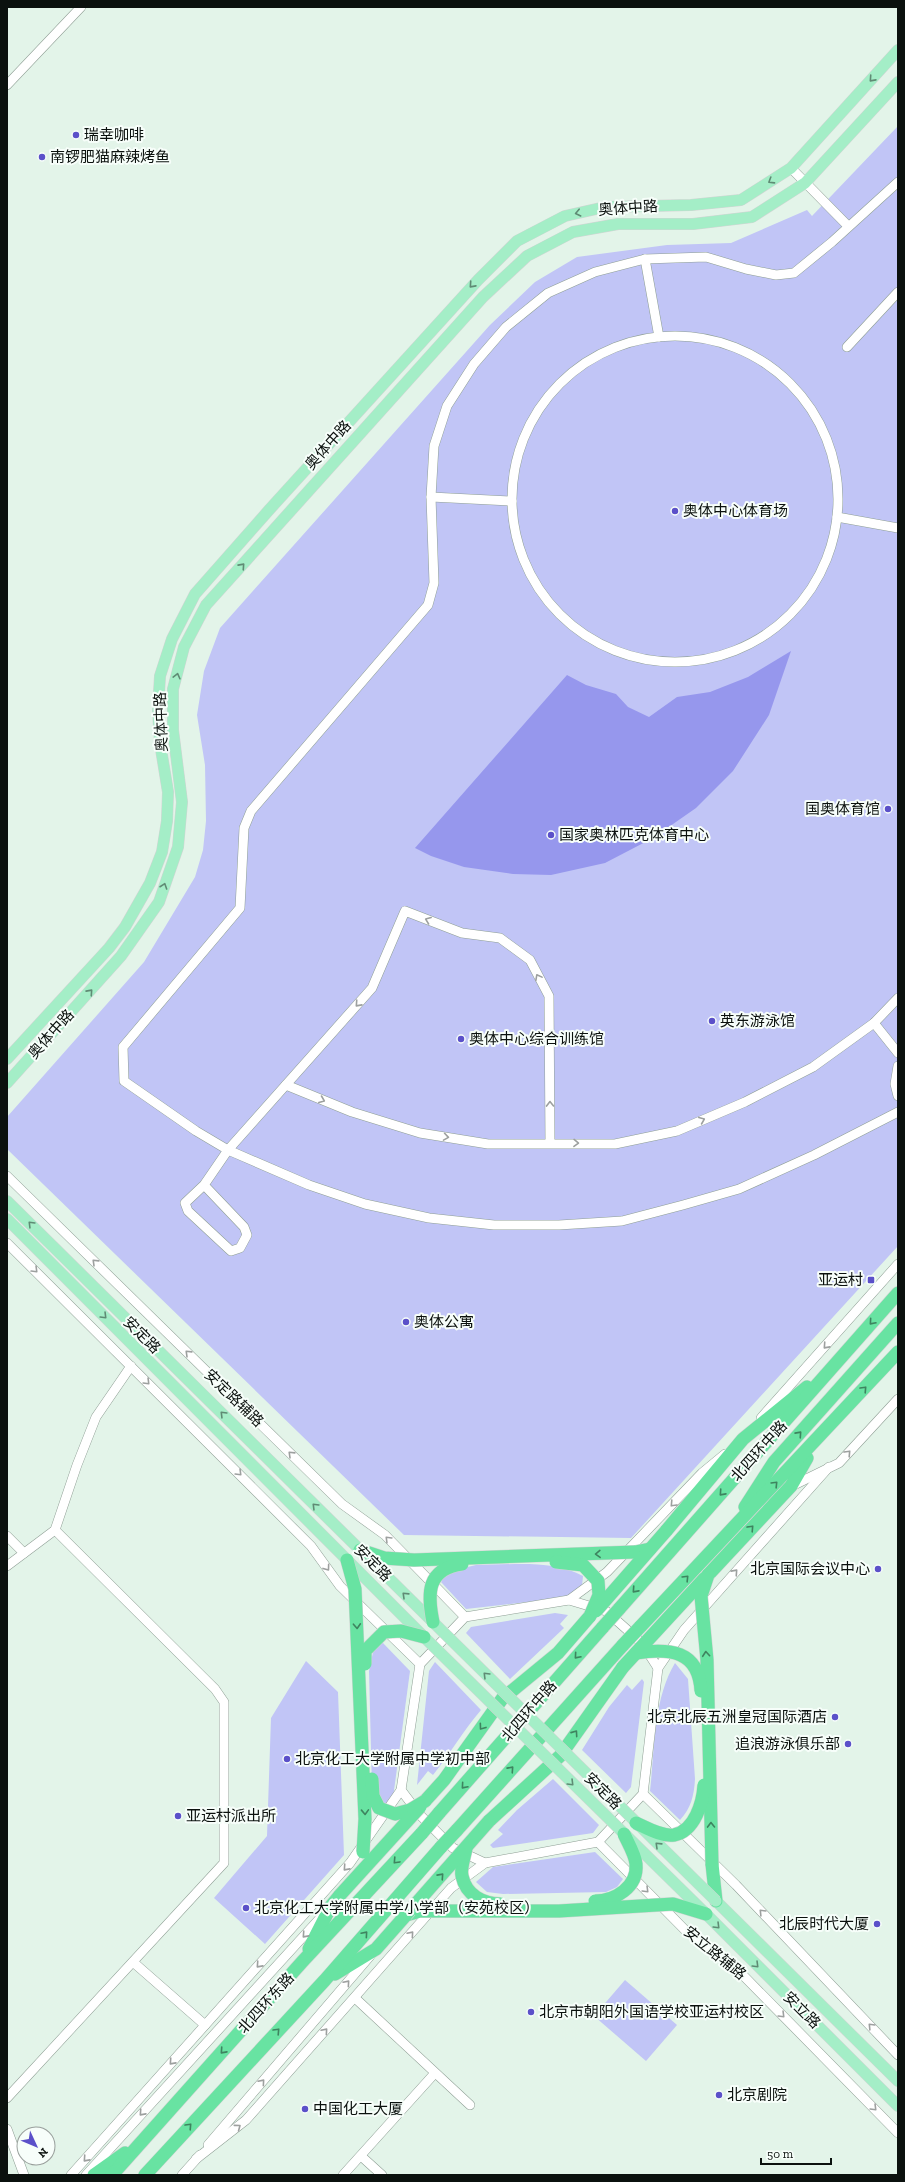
<svg xmlns="http://www.w3.org/2000/svg" width="905" height="2182" viewBox="0 0 905 2182" font-family="'Zilla Slab','Noto Sans SC',serif">
	<style>
		.green { fill: #c1c5f6 }
		.water { fill: #9697ed }
		.lines { fill: none; stroke-linecap: round; stroke-linejoin: round }
		.minor-casing { stroke: #8f9f95; stroke-width: 10 }
		.major-casing { stroke: #d3d4d4; stroke-width: 12 }
		.highway-casing { stroke: #d3d4d4; stroke-width: 14 }
		.minor { stroke: #fff; stroke-width: 9 }
		.major { stroke: #a4eec7; stroke-width: 11 }
		.highway { stroke: #68e3a2; stroke-width: 13 }
		.major-bridge-casing { stroke: #d3d4d4; stroke-width: 12; stroke-linecap: butt }
		.highway-bridge-casing { stroke: #d3d4d4; stroke-width: 14; stroke-linecap: butt }
		.major-bridge { stroke: #a4eec7; stroke-width: 11 }
		.highway-bridge { stroke: #68e3a2; stroke-width: 13 }
		.oneway { stroke: #5f8b74 }
		.oneway2 { stroke: #9da09f }
		.oneway3 { stroke: #3e845f }
		.poi-dot { fill: #5b50c9; stroke: #f7fefa; stroke-width: 1.5 }
		.labels { text-anchor: middle; stroke-width: 4; stroke-linejoin: round; paint-order: stroke }
		.poi-label { font-size: 15px; fill: #0b110e; stroke: #f7fefa; text-anchor: start }
		.street-label { font-size: 15px; fill: #0b110e; stroke: #f7fefa }
	</style>
	<rect width="100%" height="100%" fill="#e3f4e9"/>
	<g class="green">
		<polygon points="898,126 898,1246 631,1538 404,1535 7,1149 7,1117 144,962 195,877 203,850 206,821 205,765 197,715 204,671 220,628 490,325 535,282 577,257 667,245 731,243 807,210 812,216"/>
		<path d="M 476,1565 C 510,1565 553,1559 583,1576 L 582,1586 L 572,1594 L 562,1598 L 466,1609 L 441,1582 L 447,1572 Z"/>
		<polygon points="555,1613 568,1615 560,1624 564,1628 510,1679 466,1633 471,1627"/>
		<polygon points="382,1642 410,1671 393,1798 387,1806 377,1799 372,1788 369,1671 373,1652"/>
		<polygon points="306,1661 338,1692 344,1855 265,1944 214,1898 267,1836 271,1718"/>
		<path d="M 435,1662 L 481,1710 C 463,1731 450,1754 433,1775 L 428,1771 L 417,1785 L 429,1671 Z"/>
		<path d="M 675,1663 L 688,1679 L 695,1779 C 694,1796 691,1808 680,1820 L 650,1791 C 655,1748 653,1700 675,1663 Z"/>
		<polygon points="642,1679 644,1682 631,1787 626,1793 582,1750 609,1707 627,1685 632,1690"/>
		<polygon points="553,1779 599,1825 593,1833 493,1848 490,1845 503,1834 498,1830 517,1810"/>
		<polygon points="595,1852 623,1879 617,1887 606,1892 503,1894 487,1892 476,1882 493,1867"/>
		<polygon points="625,1980 677,2025 646,2061 594,2016"/>
	</g>
	<polygon class="water" points="791,651 769,715 733,771 696,808 653,838 605,863 551,875 513,874 464,867 431,856 415,848 567,675 586,685 616,694 628,707 649,717 677,697 710,692 748,677"/>
	<g class="lines">
		<defs>
			<g id="minor">
				<polyline points="7,85 81,7"/>
				<polyline points="791,168 848,226"/>
				<polyline points="898,182 832,242 794,273 776,275 746,269 706,257 645,259 595,272 548,293 506,327 474,364 447,406 434,446 431,497 434,583 428,605 251,811 244,828 240,908 123,1047 124,1081 196,1131 228,1150 309,1185 365,1204 429,1218 494,1225 559,1225 622,1221 683,1205 739,1189 814,1155 898,1112"/>
				<polyline points="645,259 659,337"/>
				<circle cx="675" cy="499" r="163"/>
				<polyline points="847,347 898,292"/>
				<polyline points="431,497 512,501"/>
				<polyline points="837,517 898,528"/>
				<polyline points="874,1023 898,1053"/>
				<polyline points="898,1066 895,1084 898,1096"/>
				<polyline points="286,1085 352,1112 420,1133 488,1144 615,1144 677,1131 745,1102 813,1067 874,1023 898,998"/>
				<polyline points="7,1176 342,1504 385,1535 465,1617"/>
				<polyline points="204,1185 244,1227 247,1235 240,1248 231,1251 188,1211 185,1203 204,1185 228,1150 372,988 405,911 462,933 500,938 530,960 549,996 550,1143"/>
				<polyline points="7,1243 311,1546 340,1586 420,1664"/>
				<polyline points="761,1418 898,1264"/>
				<polyline points="792,1486 839,1463 898,1399"/>
				<polyline points="7,1536 24,1553"/>
				<polyline points="7,1566 55,1530 77,1465 96,1417 131,1366"/>
				<polyline points="569,1600 607,1572 702,1473 725,1454"/>
				<polyline points="401,1790 420,1815 453,1848 485,1863"/>
				<polyline points="643,1794 736,1885 898,2055"/>
				<polyline points="598,1842 685,1930 733,1965 898,2133"/>
				<polyline points="133,1962 205,2025"/>
				<polyline points="355,1998 470,2105"/>
				<polyline points="7,2098 224,1863 224,1702 215,1689 55,1530"/>
				<polyline points="7,2129 24,2175"/>
				<polyline points="208,2145 370,1956"/>
				<polyline points="361,2156 382,2175"/>
				<polyline points="196,2159 246,2120 451,1888 485,1863 598,1842 643,1794 658,1668 684,1630 829,1467"/>
				<polyline points="71,2175 350,1863 401,1790 420,1664 465,1617 569,1600 606,1611 642,1643 658,1668"/>
				<polyline points="86,2175 322,1916"/>
				<polyline points="182,2175 200,2155"/>
				<polyline points="343,2175 435,2073"/>
			</g>
			<g id="major">
				<polyline points="7,1059 109,948 125,927 150,883 162,852 167,821 168,792 160,743 158,710 160,676 172,639 195,594 269,510 478,280 517,241 565,216 605,207 691,205 741,200 791,168 898,50"/>
				<polyline points="7,1083 121,956 159,902 178,847 182,802 173,730 173,689 184,647 206,605 483,297 527,256 573,232 618,224 693,224 752,217 805,183 898,82"/>
				<polyline points="7,1201 433,1622"/>
				<polyline points="7,1219 424,1637"/>
				<polyline points="716,1901 898,2081"/>
				<polyline points="706,1914 898,2106"/>
			</g>
			<g id="highway">
				<polyline points="745,1507 774,1462 898,1323"/>
				<polyline points="666,1531 743,1439 807,1387"/>
				<polyline points="708,1575 791,1486 807,1458"/>
				<polyline points="619,1609 898,1293"/>
				<polyline points="640,1627 898,1352"/>
				<polyline points="425,1801 444,1780 502,1699 558,1653 590,1616"/>
				<polyline points="439,1813 603,1627"/>
				<polyline points="489,1821 560,1756 623,1667"/>
				<polyline points="457,1830 623,1645"/>
				<polyline points="712,1864 716,1901"/>
				<polyline points="309,1949 331,1906 340,1895"/>
				<polyline points="335,1974 376,1949 406,1915 417,1912"/>
				<polyline points="94,2175 125,2153"/>
				<polyline points="112,2175 302,1962 422,1833"/>
				<polyline points="145,2175 325,1980 441,1847"/>
			</g>
		</defs>
		<use href="#minor" class="minor-casing"/>
		<use href="#major" class="major-casing"/>
		<use href="#highway" class="highway-casing"/>
		<use href="#minor" class="minor"/>
		<use href="#major" class="major"/>
		<use href="#highway" class="highway"/>
		<defs>
			<g id="major-bridge">
				<polyline points="433,1622 716,1901"/>
				<polyline points="424,1637 706,1914"/>
			</g>
			<g id="highway-bridge">
				<polyline points="360,1550 384,1558 414,1560 635,1552 650,1549"/>
				<polyline points="347,1560 355,1589 365,1819 363,1852"/>
				<polyline points="556,1562 583,1565 598,1581 599,1595 590,1616"/>
				<polyline points="708,1575 701,1596 707,1660 712,1864"/>
				<polyline points="596,1611 666,1531"/>
				<path d="M 433,1622 C 427,1593 427,1569 462,1564"/>
				<polyline points="603,1627 619,1609"/>
				<polyline points="623,1645 640,1627"/>
				<path d="M 636,1653 C 669,1648 699,1650 701,1691"/>
				<polyline points="365,1664 365,1651 384,1632 401,1631 424,1637"/>
				<polyline points="623,1667 705,1578"/>
				<polyline points="372,1779 373,1796 379,1808 395,1814 410,1810 425,1801"/>
				<path d="M 636,1823 C 647,1828 662,1837 674,1835 C 695,1831 703,1802 704,1785"/>
				<polyline points="422,1833 439,1813"/>
				<polyline points="441,1847 457,1830"/>
				<path d="M 466,1848 C 465,1856 460,1868 462,1876 C 466,1895 483,1904 501,1904"/>
				<polyline points="340,1895 420,1807"/>
				<path d="M 595,1901 C 615,1901 638,1887 636,1864 C 635,1854 628,1843 624,1834"/>
				<polyline points="420,1911 559,1911 673,1904 706,1914"/>
				<polyline points="406,1915 489,1821"/>
			</g>
		</defs>
		<use href="#major-bridge" class="major-bridge-casing"/>
		<use href="#highway-bridge" class="highway-bridge-casing"/>
		<use href="#major-bridge" class="major-bridge"/>
		<use href="#highway-bridge" class="highway-bridge"/>
	</g>
	<defs><path id="oneway-chevron" d="M-2-3.5L2.5 0L-2 3.5" fill="none" stroke-width="1.6" stroke-linecap="round" stroke-linejoin="round"/></defs>
	<g class="oneway">
		<use href="#oneway-chevron" transform="translate(872 79) rotate(132)"/>
		<use href="#oneway-chevron" transform="translate(771 181) rotate(148)"/>
		<use href="#oneway-chevron" transform="translate(578 213) rotate(167)"/>
		<use href="#oneway-chevron" transform="translate(472 285) rotate(132)"/>
		<use href="#oneway-chevron" transform="translate(242 566) rotate(-48)"/>
		<use href="#oneway-chevron" transform="translate(177 676) rotate(-76)"/>
		<use href="#oneway-chevron" transform="translate(164 886) rotate(-71)"/>
		<use href="#oneway-chevron" transform="translate(90 992) rotate(-48)"/>
		<use href="#oneway-chevron" transform="translate(31 1224) rotate(-135)"/>
		<use href="#oneway-chevron" transform="translate(104 1316) rotate(45)"/>
		<use href="#oneway-chevron" transform="translate(223 1414) rotate(-135)"/>
		<use href="#oneway-chevron" transform="translate(315 1506) rotate(-135)"/>
		<use href="#oneway-chevron" transform="translate(405 1595) rotate(-136)"/>
		<use href="#oneway-chevron" transform="translate(486 1675) rotate(-135)"/>
		<use href="#oneway-chevron" transform="translate(571 1783) rotate(45)"/>
		<use href="#oneway-chevron" transform="translate(658 1845) rotate(-136)"/>
		<use href="#oneway-chevron" transform="translate(717 1926) rotate(45)"/>
		<use href="#oneway-chevron" transform="translate(756 1965) rotate(45)"/>
	</g>
	<g class="oneway2">
		<use href="#oneway-chevron" transform="translate(428 920) rotate(-159)"/>
		<use href="#oneway-chevron" transform="translate(538 977) rotate(-118)"/>
		<use href="#oneway-chevron" transform="translate(358 1004) rotate(132)"/>
		<use href="#oneway-chevron" transform="translate(322 1100) rotate(22)"/>
		<use href="#oneway-chevron" transform="translate(550 1104) rotate(-91)"/>
		<use href="#oneway-chevron" transform="translate(702 1120) rotate(-23)"/>
		<use href="#oneway-chevron" transform="translate(446 1137) rotate(9)"/>
		<use href="#oneway-chevron" transform="translate(576 1143) rotate(1)"/>
		<use href="#oneway-chevron" transform="translate(95 1262) rotate(-136)"/>
		<use href="#oneway-chevron" transform="translate(35 1270) rotate(45)"/>
		<use href="#oneway-chevron" transform="translate(826 1346) rotate(132)"/>
		<use href="#oneway-chevron" transform="translate(188 1353) rotate(-136)"/>
		<use href="#oneway-chevron" transform="translate(147 1382) rotate(45)"/>
		<use href="#oneway-chevron" transform="translate(848 1453) rotate(-47)"/>
		<use href="#oneway-chevron" transform="translate(291 1454) rotate(-136)"/>
		<use href="#oneway-chevron" transform="translate(239 1473) rotate(45)"/>
		<use href="#oneway-chevron" transform="translate(673 1504) rotate(133)"/>
		<use href="#oneway-chevron" transform="translate(388 1539) rotate(-135)"/>
		<use href="#oneway-chevron" transform="translate(327 1568) rotate(54)"/>
		<use href="#oneway-chevron" transform="translate(735 1572) rotate(-48)"/>
		<use href="#oneway-chevron" transform="translate(346 1868) rotate(132)"/>
		<use href="#oneway-chevron" transform="translate(646 1890) rotate(45)"/>
		<use href="#oneway-chevron" transform="translate(762 1912) rotate(-134)"/>
		<use href="#oneway-chevron" transform="translate(411 1934) rotate(-49)"/>
		<use href="#oneway-chevron" transform="translate(305 1935) rotate(132)"/>
		<use href="#oneway-chevron" transform="translate(259 1965) rotate(132)"/>
		<use href="#oneway-chevron" transform="translate(347 1983) rotate(-49)"/>
		<use href="#oneway-chevron" transform="translate(782 2015) rotate(45)"/>
		<use href="#oneway-chevron" transform="translate(871 2026) rotate(-134)"/>
		<use href="#oneway-chevron" transform="translate(325 2031) rotate(-49)"/>
		<use href="#oneway-chevron" transform="translate(172 2062) rotate(132)"/>
		<use href="#oneway-chevron" transform="translate(262 2082) rotate(-49)"/>
		<use href="#oneway-chevron" transform="translate(874 2108) rotate(45)"/>
		<use href="#oneway-chevron" transform="translate(142 2113) rotate(132)"/>
		<use href="#oneway-chevron" transform="translate(238 2127) rotate(-37)"/>
		<use href="#oneway-chevron" transform="translate(86 2159) rotate(132)"/>
	</g>
	<g class="oneway3">
		<use href="#oneway-chevron" transform="translate(872 1322) rotate(131)"/>
		<use href="#oneway-chevron" transform="translate(864 1389) rotate(-47)"/>
		<use href="#oneway-chevron" transform="translate(799 1434) rotate(-48)"/>
		<use href="#oneway-chevron" transform="translate(775 1484) rotate(-46)"/>
		<use href="#oneway-chevron" transform="translate(722 1493) rotate(132)"/>
		<use href="#oneway-chevron" transform="translate(751 1528) rotate(-47)"/>
		<use href="#oneway-chevron" transform="translate(598 1554) rotate(178)"/>
		<use href="#oneway-chevron" transform="translate(686 1578) rotate(-46)"/>
		<use href="#oneway-chevron" transform="translate(635 1590) rotate(132)"/>
		<use href="#oneway-chevron" transform="translate(357 1626) rotate(87)"/>
		<use href="#oneway-chevron" transform="translate(706 1654) rotate(-95)"/>
		<use href="#oneway-chevron" transform="translate(577 1656) rotate(131)"/>
		<use href="#oneway-chevron" transform="translate(482 1727) rotate(126)"/>
		<use href="#oneway-chevron" transform="translate(575 1733) rotate(-55)"/>
		<use href="#oneway-chevron" transform="translate(511 1769) rotate(-48)"/>
		<use href="#oneway-chevron" transform="translate(464 1786) rotate(131)"/>
		<use href="#oneway-chevron" transform="translate(365 1812) rotate(88)"/>
		<use href="#oneway-chevron" transform="translate(711 1825) rotate(-91)"/>
		<use href="#oneway-chevron" transform="translate(396 1861) rotate(133)"/>
		<use href="#oneway-chevron" transform="translate(441 1876) rotate(-48)"/>
		<use href="#oneway-chevron" transform="translate(365 1934) rotate(-49)"/>
		<use href="#oneway-chevron" transform="translate(277 2031) rotate(-47)"/>
		<use href="#oneway-chevron" transform="translate(223 2051) rotate(132)"/>
		<use href="#oneway-chevron" transform="translate(189 2126) rotate(-47)"/>
	</g>
	<g class="poi-dot">
		<circle cx="76" cy="135" r="4"/>
		<circle cx="42" cy="157" r="4"/>
		<circle cx="675" cy="511" r="4"/>
		<circle cx="888" cy="809" r="4"/>
		<circle cx="551" cy="835" r="4"/>
		<circle cx="712" cy="1021" r="4"/>
		<circle cx="461" cy="1039" r="4"/>
		<rect x="867" y="1276" width="8" height="8" rx="2"/>
		<circle cx="406" cy="1322" r="4"/>
		<circle cx="878" cy="1569" r="4"/>
		<circle cx="835" cy="1717" r="4"/>
		<circle cx="848" cy="1744" r="4"/>
		<circle cx="287" cy="1759" r="4"/>
		<circle cx="178" cy="1816" r="4"/>
		<circle cx="246" cy="1908" r="4"/>
		<circle cx="877" cy="1924" r="4"/>
		<circle cx="531" cy="2012" r="4"/>
		<circle cx="719" cy="2095" r="4"/>
		<circle cx="305" cy="2109" r="4"/>
	</g>
	<g class="labels">
		<g class="poi-label">
			<text x="84" y="140">瑞幸咖啡</text>
			<text x="50" y="162">南锣肥猫麻辣烤鱼</text>
			<text x="683" y="516">奥体中心体育场</text>
			<text x="880" y="814" text-anchor="end">国奥体育馆</text>
			<text x="559" y="840">国家奥林匹克体育中心</text>
			<text x="720" y="1026">英东游泳馆</text>
			<text x="469" y="1044">奥体中心综合训练馆</text>
			<text x="863" y="1285" text-anchor="end">亚运村</text>
			<text x="414" y="1327">奥体公寓</text>
			<text x="870" y="1574" text-anchor="end">北京国际会议中心</text>
			<text x="827" y="1722" text-anchor="end">北京北辰五洲皇冠国际酒店</text>
			<text x="840" y="1749" text-anchor="end">追浪游泳俱乐部</text>
			<text x="295" y="1764">北京化工大学附属中学初中部</text>
			<text x="186" y="1821">亚运村派出所</text>
			<text x="254" y="1913">北京化工大学附属中学小学部（安苑校区）</text>
			<text x="869" y="1929" text-anchor="end">北辰时代大厦</text>
			<text x="539" y="2017">北京市朝阳外国语学校亚运村校区</text>
			<text x="727" y="2100">北京剧院</text>
			<text x="313" y="2114">中国化工大厦</text>
		</g>
		<g class="street-label">
			<text transform="translate(628 208) rotate(-4)" y="5">奥体中路</text>
			<text transform="translate(328 445) rotate(-48)" y="5">奥体中路</text>
			<text transform="translate(161 722) rotate(-92)" y="5">奥体中路</text>
			<text transform="translate(51 1034) rotate(-48)" y="5">奥体中路</text>
			<text transform="translate(142 1335) rotate(45)" y="5">安定路</text>
			<text transform="translate(234 1398) rotate(44)" y="5">安定路辅路</text>
			<text transform="translate(759 1451) rotate(-48)" y="5">北四环中路</text>
			<text transform="translate(373 1563) rotate(45)" y="5">安定路</text>
			<text transform="translate(529 1711) rotate(-49)" y="5">北四环中路</text>
			<text transform="translate(603 1791) rotate(45)" y="5">安定路</text>
			<text transform="translate(715 1953) rotate(39)" y="5">安立路辅路</text>
			<text transform="translate(266 2003) rotate(-48)" y="5">北四环东路</text>
			<text transform="translate(802 2010) rotate(45)" y="5">安立路</text>
		</g>
	</g>
	<rect width="905" height="2182" fill="none" stroke="#0b110e" stroke-width="16"/>
	<g transform="translate(36 2146) rotate(134)"><circle r="19" fill="#f7fefa" stroke="#999f9c"/>
	<path d="M0-3L7 15L0 10L-7 15Z" fill="#5b50c9"/>
	<text y="-6" font-size="11" font-weight="bold" text-anchor="middle" fill="#0b110e">N</text>
	</g>
	<path d="M761 2158v6h70v-6" fill="none" stroke="#0b110e" stroke-width="2"/>
	<text x="767" y="2158" font-size="12" fill="#0b110e" stroke="#f7fefa" stroke-width="3" paint-order="stroke">50 m</text>
</svg>
